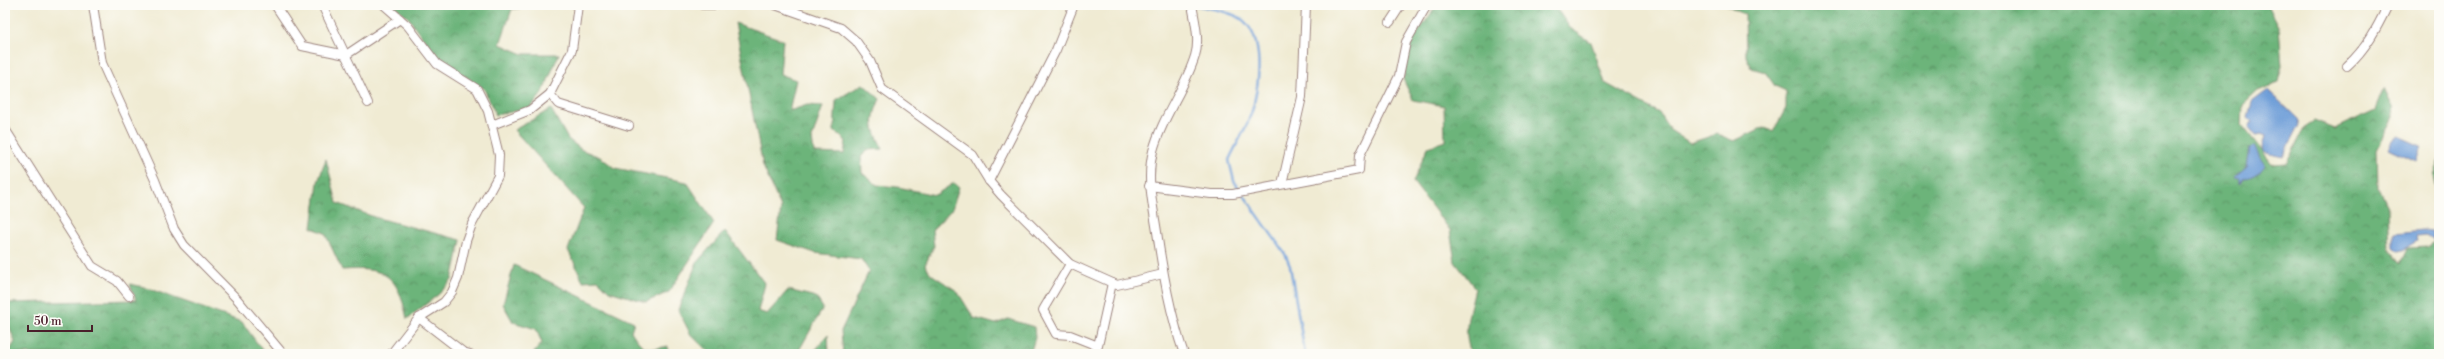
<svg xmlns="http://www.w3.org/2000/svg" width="2444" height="359" viewBox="0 0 2444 359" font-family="'Libre Bodoni',serif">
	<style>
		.forest { fill: url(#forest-crowns); stroke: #5b6a52 }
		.water { fill: #6e9ed8; stroke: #5c5e82 }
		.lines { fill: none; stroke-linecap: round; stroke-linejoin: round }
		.stream { stroke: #6e9ed8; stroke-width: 2.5 }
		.street-casing { stroke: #9d857f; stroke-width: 10 }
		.street { stroke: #fff; stroke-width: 8 }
	</style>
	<defs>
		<pattern id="forest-crowns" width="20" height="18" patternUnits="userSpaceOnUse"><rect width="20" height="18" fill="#6cb47a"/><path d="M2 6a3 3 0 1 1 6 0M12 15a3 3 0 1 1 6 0" fill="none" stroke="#5b9264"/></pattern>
	</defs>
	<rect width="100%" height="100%" fill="#fdfcf7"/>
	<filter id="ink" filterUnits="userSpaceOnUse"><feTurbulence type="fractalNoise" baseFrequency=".025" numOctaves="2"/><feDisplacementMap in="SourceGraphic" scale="8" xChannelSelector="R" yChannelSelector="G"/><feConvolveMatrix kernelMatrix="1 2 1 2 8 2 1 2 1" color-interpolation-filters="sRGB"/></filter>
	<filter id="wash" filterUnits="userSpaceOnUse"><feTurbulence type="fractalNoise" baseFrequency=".012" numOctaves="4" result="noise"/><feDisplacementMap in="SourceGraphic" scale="16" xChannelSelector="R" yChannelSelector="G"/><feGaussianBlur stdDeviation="0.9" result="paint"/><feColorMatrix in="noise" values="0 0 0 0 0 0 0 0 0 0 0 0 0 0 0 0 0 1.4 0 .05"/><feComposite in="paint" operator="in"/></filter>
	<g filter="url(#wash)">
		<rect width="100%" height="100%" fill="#f0ebd3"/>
		<g class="forest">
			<polygon points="393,5 558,5 512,9 500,44 523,54 559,54 543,92 531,108 496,115 484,89 439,60 407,16"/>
			<path d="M 1437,5 L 1554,5 L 1570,28 L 1591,42 L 1605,83 L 1659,113 L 1670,130 L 1690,143 L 1717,134 L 1734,141 L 1764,127 L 1773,132 L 1786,108 L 1786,91 L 1775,86 L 1765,72 L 1751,68 L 1746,56 L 1745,15 L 1727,5 L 2267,5 L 2279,28 L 2282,65 L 2278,83 L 2258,91 L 2243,105 L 2242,125 L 2273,165 L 2286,164 L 2306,126 L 2314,121 L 2335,129 L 2375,110 L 2384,88 L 2393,107 L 2394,117 L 2377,149 L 2378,189 L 2388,210 L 2390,248 L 2401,263 L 2408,248 L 2429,247 L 2437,233 L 2439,219 L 2439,354 L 1472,354 C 1461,334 1470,310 1475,288 L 1455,262 L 1450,230 L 1413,182 L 1428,147 L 1445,141 L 1444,106 L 1413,100 L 1403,79 L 1411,42 Z"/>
			<path d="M 735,23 L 783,40 L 780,74 L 796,80 L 789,111 L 807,105 L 823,106 L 812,138 L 814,153 L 844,154 L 846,141 L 834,131 L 836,100 L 863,84 L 880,99 C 870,121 872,128 883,149 L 867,150 L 861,157 L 862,173 L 877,185 L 898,187 L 935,195 L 954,183 L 959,187 L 952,209 L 932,230 L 934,246 L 925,265 L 931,274 L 957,291 L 974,318 L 996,324 L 1008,319 L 1034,327 L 1035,338 L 1030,354 L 843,354 L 841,331 L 869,271 L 861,259 L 815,253 L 777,240 L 781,208 L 763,166 Z"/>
			<polygon points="551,109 568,139 582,150 600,157 615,168 687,182 714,223 669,292 646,302 609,291 598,280 583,281 568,250 584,208 514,130"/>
			<path d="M 326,159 L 337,203 L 374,217 L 461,240 L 452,280 L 439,294 L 407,319 C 398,274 385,267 342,270 L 325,233 L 312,228 L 318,182 Z"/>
			<polygon points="2439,160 2439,207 2433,175"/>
			<polygon points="725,231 765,284 758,311 767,314 788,290 816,297 823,308 797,354 711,354 691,335 678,310 697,262"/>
			<path d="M 514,265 L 634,322 L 631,331 C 643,350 646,351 668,346 L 667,354 L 533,354 L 542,343 L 536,329 L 513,322 L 503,304 Z"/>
			<polygon points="130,284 144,287 242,322 265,354 7,354 15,342 5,315 5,303 136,300"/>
			<polygon points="828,335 829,354 812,354"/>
		</g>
		<g class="water">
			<polygon points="2268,90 2298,119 2300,124 2283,157 2263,152 2262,147 2265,137 2260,135 2255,136 2249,128 2252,121 2248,117 2252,102"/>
			<polygon points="2398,136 2421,146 2416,161 2389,148 2393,140"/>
			<path d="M 2254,146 L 2260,158 L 2266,164 C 2262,171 2252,178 2244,178 L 2240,184 L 2240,179 L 2234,178 L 2247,167 L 2250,148 Z"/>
			<polygon points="2423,230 2432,231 2433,240 2426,235 2417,236 2418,241 2403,250 2398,251 2394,247 2394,233"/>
		</g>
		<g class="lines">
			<path class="stream" d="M 1196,5 C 1209,8 1228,11 1240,18 C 1263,33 1260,75 1255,98 C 1252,120 1238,140 1229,160 L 1234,181 L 1285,254 L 1290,266 L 1305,354"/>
		</g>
	</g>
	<g filter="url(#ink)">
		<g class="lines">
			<defs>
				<g id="street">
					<polyline points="93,5 102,63 155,180 174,229 184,245 237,299 283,354"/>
					<polyline points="275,5 302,46 346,55 400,19"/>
					<polyline points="322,5 368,103"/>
					<polyline points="384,5 408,26 437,64 477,89 488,111 499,155 498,176 472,224 466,241 458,278 452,292 444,302 419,318 391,354"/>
					<polyline points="702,5 716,5"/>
					<polyline points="775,5 841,28 856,41 870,61 882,89 973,155 989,181 1001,195 1070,264 1117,285 1163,274"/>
					<polyline points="1390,22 1401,5"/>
					<path d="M 2347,66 C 2366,49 2377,28 2388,5"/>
					<polyline points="550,94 558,104 629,126"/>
					<polyline points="492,125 530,110 550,94 572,50 578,5"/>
					<polyline points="5,129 92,266 117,281 129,296"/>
					<polyline points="989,181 1056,50 1074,5"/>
					<polyline points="1282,184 1302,97 1306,5"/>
					<polyline points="1149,186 1211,194 1233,194 1359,170 1360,155 1399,76 1406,42 1427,5"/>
					<polyline points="1070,264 1043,310 1056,334 1070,335 1098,346 1112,283"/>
					<polyline points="419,318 463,352 470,354"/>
					<path d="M 1184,354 C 1170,314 1163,274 1157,232 C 1153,205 1146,179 1153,151 C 1162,117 1185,89 1195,56 C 1200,41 1195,21 1192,5"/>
				</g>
			</defs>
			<use href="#street" class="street-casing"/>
			<use href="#street" class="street"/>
		</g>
	</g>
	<rect width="2444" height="359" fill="none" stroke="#fdfcf7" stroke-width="20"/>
	<path d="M28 325v6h64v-6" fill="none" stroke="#4a1f2b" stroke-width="2"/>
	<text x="34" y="325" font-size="12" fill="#4a1f2b" stroke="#fdfcf7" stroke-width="3" paint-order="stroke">50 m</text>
</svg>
